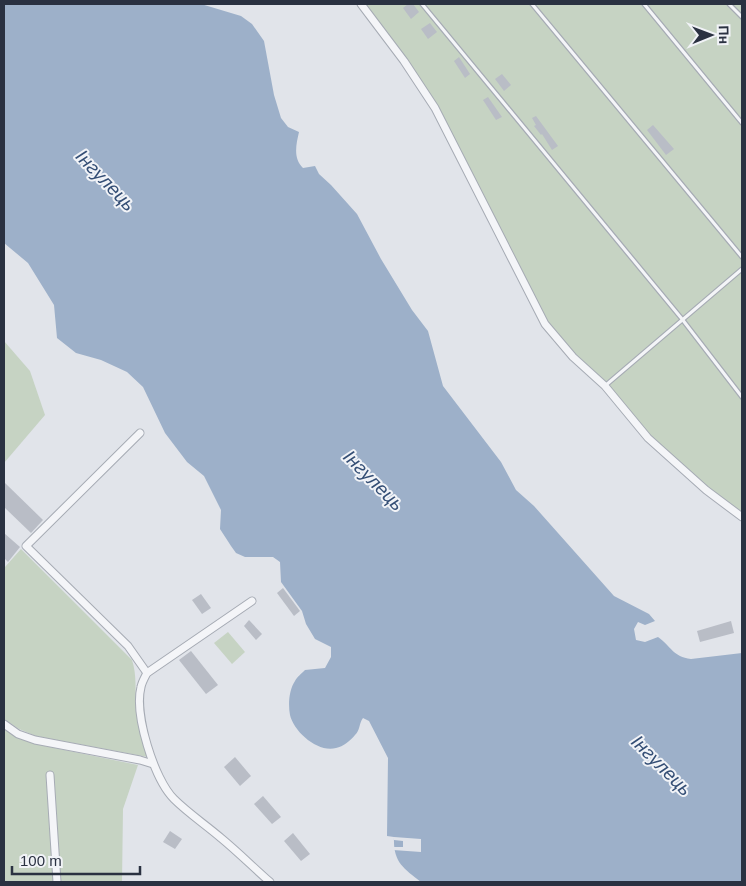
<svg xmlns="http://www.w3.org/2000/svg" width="746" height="886" viewBox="0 0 746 886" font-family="Helvetica,sans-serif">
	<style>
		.green { fill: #c6d3c3 }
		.water { fill: #9db0c9 }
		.pier { fill: #e1e4ea }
		.building { fill: #b9bdc6 }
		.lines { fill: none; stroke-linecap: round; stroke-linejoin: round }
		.service-casing { stroke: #a6abb4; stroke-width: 5.5 }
		.minor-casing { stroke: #a6abb4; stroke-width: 9 }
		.service { stroke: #f4f5f8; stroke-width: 3 }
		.minor { stroke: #f4f5f8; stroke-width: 7 }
		.labels { text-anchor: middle; stroke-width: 4; stroke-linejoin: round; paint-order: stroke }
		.water-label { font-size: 19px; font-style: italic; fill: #344e75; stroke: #f1f3f7 }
	</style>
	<rect width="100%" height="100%" fill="#e1e4ea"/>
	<g class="green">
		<polygon points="361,4 742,4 742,517 648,438 545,324 435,108"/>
		<polygon points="4,341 30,371 45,415 4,463"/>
		<path d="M 21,549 L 132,660 C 137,675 135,690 136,707 C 138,724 143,740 148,757 L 36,736 L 19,729 L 4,719 L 4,566 L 5,567 Z"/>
		<polygon points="228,632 245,652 232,664 214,643"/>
		<polygon points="4,729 16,737 35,744 138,765 123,809 122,882 4,882"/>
	</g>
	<path class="water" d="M 4,4 L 201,4 L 241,16 L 252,24 L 264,41 L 274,95 L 281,118 L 288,127 L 299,132 C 296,145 293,158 303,168 L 315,166 L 319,174 L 331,185 L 357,214 L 381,259 L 412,310 L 428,331 L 443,386 L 501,462 L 516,490 L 534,506 L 614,596 L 649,614 L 655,621 L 645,625 L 638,622 L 634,629 L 636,640 L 645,642 L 658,637 C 671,646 673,657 691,659 L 742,653 L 742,882 L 421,882 C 403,868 393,862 394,837 L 387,836 L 388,758 L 369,721 L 363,718 C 359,723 360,731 355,735 C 351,740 343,747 336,748 C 318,753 294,732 290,715 C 288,704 289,690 295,681 C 297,677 302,673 305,670 L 325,668 L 331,657 L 331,647 L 315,639 L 306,624 L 302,611 L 281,582 L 280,562 L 273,557 L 245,557 L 236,553 L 231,546 L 220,529 L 221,510 L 204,476 L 187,462 L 165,433 L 143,387 L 127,372 L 101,360 L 76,353 L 57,338 L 54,305 L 28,263 L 4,243 Z"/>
	<polygon class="pier" points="394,837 421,839 421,852 393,850 393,847 403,847 403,841 394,840"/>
	<g class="building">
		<polygon points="408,4 413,4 419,12 411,19 403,8"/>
		<polygon points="430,23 437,32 428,39 421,29"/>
		<polygon points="459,57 470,74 465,78 454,61"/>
		<polygon points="502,74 511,85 504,91 495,79"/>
		<polygon points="488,97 502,117 496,120 483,100"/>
		<polygon points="536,116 558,146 552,150 542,134 541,135 534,126 536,125 532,118"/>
		<polygon points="653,125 674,149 666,155 647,130"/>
		<polygon points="4,482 43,520 31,533 4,507"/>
		<polygon points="4,533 20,547 8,562 4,558"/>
		<polygon points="283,588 300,611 294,616 277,593"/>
		<polygon points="201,594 211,608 202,614 192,600"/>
		<polygon points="249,620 262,634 256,640 244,626"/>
		<polygon points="731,621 734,633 700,642 697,631"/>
		<polygon points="191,651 218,685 206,694 179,660"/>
		<polygon points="235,757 251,776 240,786 224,767"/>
		<polygon points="263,796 281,817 272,824 254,804"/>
		<polygon points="170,831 182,839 175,849 163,842"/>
		<polygon points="293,833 310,854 301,861 284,841"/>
	</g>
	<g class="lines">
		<defs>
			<g id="service">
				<polyline points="422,4 682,319 742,397"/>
				<polyline points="532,4 742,257"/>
				<polyline points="644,4 742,123"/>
				<polyline points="729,4 742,17"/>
				<polyline points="606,385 742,269"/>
			</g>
			<g id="minor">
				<polyline points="361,4 404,61 435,108 545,324 573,357 605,386 648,438 706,490 742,517"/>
				<polyline points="140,433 26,546 128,646 147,673"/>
				<path d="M 252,601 L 147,673 C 145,677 142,682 141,687 C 134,714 154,779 174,799 C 188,813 206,825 221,838 C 238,852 254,868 270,882"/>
				<polyline points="4,724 18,734 35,740 140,760 153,764"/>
				<polyline points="50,775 57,882"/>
			</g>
		</defs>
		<use href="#service" class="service-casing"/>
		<use href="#minor" class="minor-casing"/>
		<use href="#service" class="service"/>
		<use href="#minor" class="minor"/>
	</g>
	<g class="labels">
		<g class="water-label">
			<text transform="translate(106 180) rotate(46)" y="7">Інгулець</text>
			<text transform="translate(374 480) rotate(45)" y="7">Інгулець</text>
			<text transform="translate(662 765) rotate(45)" y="7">Інгулець</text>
		</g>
	</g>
	<rect width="746" height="886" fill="none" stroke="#2a3141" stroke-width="10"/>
	<g transform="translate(711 35) rotate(89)" stroke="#f1f3f7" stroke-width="4" paint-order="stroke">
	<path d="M0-4L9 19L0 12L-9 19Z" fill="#2a3141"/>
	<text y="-8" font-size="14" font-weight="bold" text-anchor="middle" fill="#2a3141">Пн</text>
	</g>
	<path d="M12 866v8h128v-8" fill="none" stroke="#2a3141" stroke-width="2.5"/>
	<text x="20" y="866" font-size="15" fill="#2a3141" stroke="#f1f3f7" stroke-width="4" paint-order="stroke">100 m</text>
</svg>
